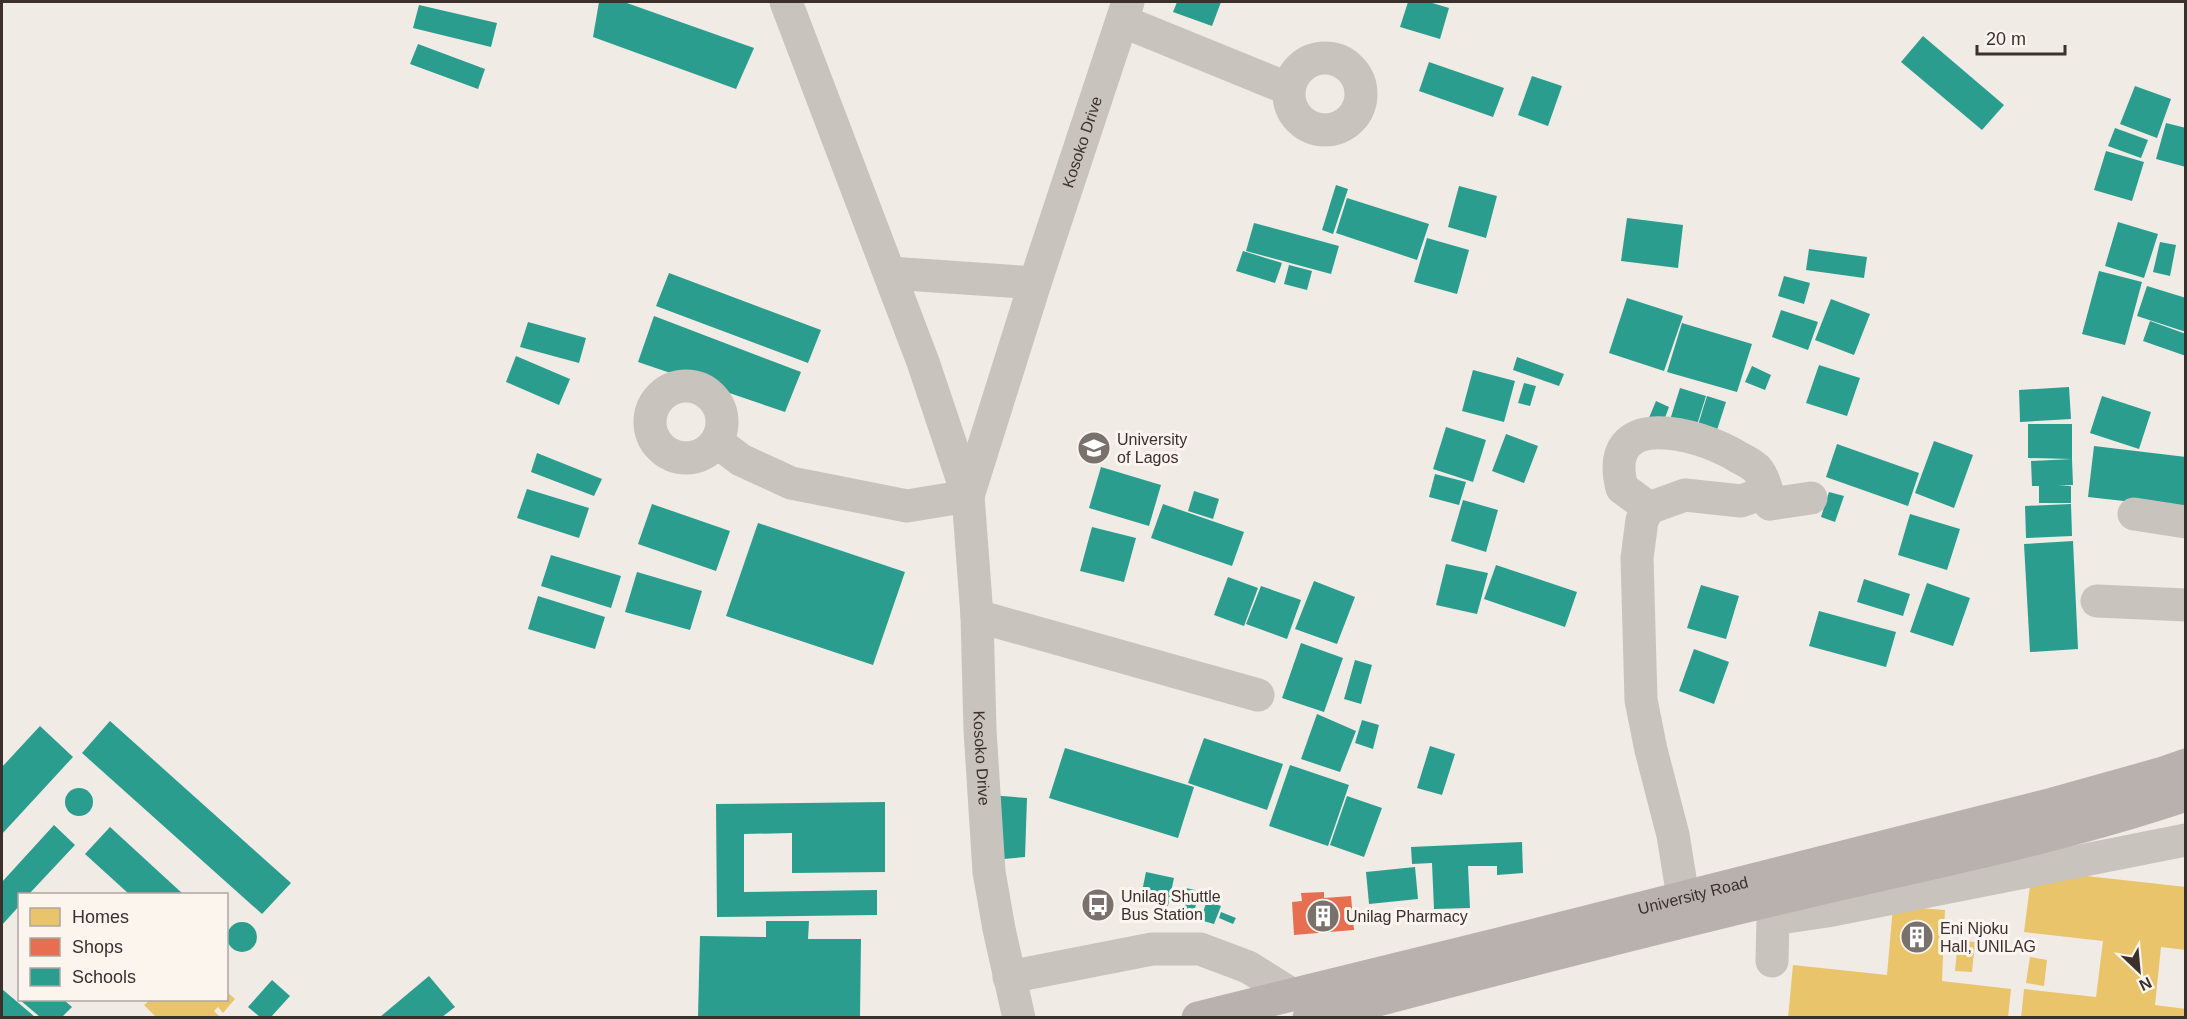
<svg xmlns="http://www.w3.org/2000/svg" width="2187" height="1019" viewBox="0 0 2187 1019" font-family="Arial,sans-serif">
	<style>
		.homes { fill: #e9c46a }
		.shops { fill: #e76f51 }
		.schools { fill: #2a9d8f }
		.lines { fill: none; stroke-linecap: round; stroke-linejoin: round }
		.minor { stroke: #c9c3be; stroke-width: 33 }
		.major { stroke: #b8b1ad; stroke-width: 33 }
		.labels { text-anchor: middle; stroke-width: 6; stroke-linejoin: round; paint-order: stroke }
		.street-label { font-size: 16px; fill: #3b302b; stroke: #fbf5ee }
		.poi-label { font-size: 16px; fill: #3b302b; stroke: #fbf5ee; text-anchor: start }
	</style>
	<rect width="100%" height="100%" fill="#f0ebe5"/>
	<g class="homes">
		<polygon points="2032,870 2186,887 2186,950 2161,947 2155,1005 2186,1009 2186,1018 2021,1018 2024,989 2096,997 2103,941 2024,932"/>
		<polygon points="1893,906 1945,910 1942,981 2011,989 2008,1018 1788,1018 1793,965 1887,975"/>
		<polygon points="1958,940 1975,942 1972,972 1955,971"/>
		<polygon points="2030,957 2047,960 2044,986 2026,983"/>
		<polygon points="226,991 235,999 223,1013 218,1007 214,1011 221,1018 157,1018 144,1005 150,1000 226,1000"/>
	</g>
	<polygon class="shops" points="1324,892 1324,898 1351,896 1354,930 1294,935 1292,902 1302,901 1301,893"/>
	<g class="schools">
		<polygon points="599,2 624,2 754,48 736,89 593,37"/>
		<polygon points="1177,2 1221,2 1212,26 1173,12"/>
		<polygon points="1408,2 1429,2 1449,8 1440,39 1400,27"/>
		<polygon points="419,5 497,23 491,47 413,28"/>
		<polygon points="1923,36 2004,105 1982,130 1901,62"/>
		<polygon points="418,44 485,69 478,89 410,64"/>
		<polygon points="1429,62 1504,88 1493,117 1419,91"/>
		<polygon points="1532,76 1562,86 1548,126 1518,115"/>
		<polygon points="2135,86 2171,99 2157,138 2120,124"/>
		<polygon points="2166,123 2186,128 2186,167 2156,159"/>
		<polygon points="2115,128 2148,140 2141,158 2108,146"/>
		<polygon points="2106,151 2144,162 2132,201 2094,190"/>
		<polygon points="1336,185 1348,189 1333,234 1322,230"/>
		<polygon points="1459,186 1497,196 1486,238 1448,227"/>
		<polygon points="1347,198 1429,224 1417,260 1336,233"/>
		<polygon points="1627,218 1683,225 1678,268 1621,261"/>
		<polygon points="2118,222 2158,234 2144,278 2105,266"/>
		<polygon points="1254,223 1339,246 1331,274 1246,251"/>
		<polygon points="1427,238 1469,250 1457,294 1414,282"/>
		<polygon points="2160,242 2176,245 2170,276 2153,272"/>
		<polygon points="1809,249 1867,257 1864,278 1806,270"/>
		<polygon points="1243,251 1282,263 1275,283 1236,271"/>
		<polygon points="1289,265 1312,271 1307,290 1284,284"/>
		<polygon points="2099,271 2142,282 2125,345 2082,334"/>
		<polygon points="669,273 821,330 808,363 656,306"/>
		<polygon points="1784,276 1810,283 1804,304 1778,296"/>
		<polygon points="2147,286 2186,298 2186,332 2137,316"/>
		<polygon points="1627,298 1683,316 1664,371 1609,353"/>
		<polygon points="1831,299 1870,314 1854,355 1815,340"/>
		<polygon points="1781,310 1818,322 1808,350 1772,337"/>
		<polygon points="654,316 801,372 785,412 638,362"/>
		<polygon points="2150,321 2186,334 2186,356 2143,341"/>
		<polygon points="528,322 586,338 579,363 520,347"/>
		<polygon points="1682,323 1752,344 1737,392 1667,372"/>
		<polygon points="516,356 570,379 559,405 506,382"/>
		<polygon points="1517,357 1564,374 1559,386 1513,370"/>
		<polygon points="1819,365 1860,378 1847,416 1806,403"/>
		<polygon points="1752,366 1771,375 1765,390 1745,382"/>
		<polygon points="1473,370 1515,381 1504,422 1462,411"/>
		<polygon points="1524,383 1536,386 1530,406 1518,403"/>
		<polygon points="2069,387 2071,419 2020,422 2019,390"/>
		<polygon points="1680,388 1706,396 1696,428 1670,420"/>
		<polygon points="1707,396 1726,402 1717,430 1698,425"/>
		<polygon points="2102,396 2151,412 2139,449 2090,433"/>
		<polygon points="1656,401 1669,407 1660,431 1646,425"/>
		<polygon points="2028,424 2072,424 2072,459 2028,458"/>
		<polygon points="1446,427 1486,440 1473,482 1433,469"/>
		<polygon points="1506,434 1538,446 1524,483 1492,471"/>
		<polygon points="1934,441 1973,455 1954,508 1915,493"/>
		<polygon points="1837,444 1919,473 1908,506 1826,477"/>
		<polygon points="2094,446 2186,457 2186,508 2088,497"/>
		<polygon points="537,453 602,479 594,496 531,472"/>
		<polygon points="2072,459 2073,485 2058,485 2071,486 2071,503 2039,503 2039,486 2032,486 2031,461"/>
		<polygon points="1101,467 1161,485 1149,526 1089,508"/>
		<polygon points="1435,474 1466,482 1459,505 1429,497"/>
		<polygon points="527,489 589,508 579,538 517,518"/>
		<polygon points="1194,491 1219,499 1213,519 1188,511"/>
		<polygon points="1829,492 1844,496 1835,522 1821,517"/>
		<polygon points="1463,500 1498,510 1486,552 1451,541"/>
		<polygon points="652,504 730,531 716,571 638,544"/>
		<polygon points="1163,504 1244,532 1232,566 1151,538"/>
		<polygon points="2071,504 2072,536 2026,538 2025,506"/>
		<polygon points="1910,514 1960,529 1947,570 1898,555"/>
		<polygon points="758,523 905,572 873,665 726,616"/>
		<polygon points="1092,527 1136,538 1124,582 1080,571"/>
		<polygon points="2073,541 2078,649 2030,652 2024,544"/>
		<polygon points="551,555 621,576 611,608 541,586"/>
		<polygon points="1446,564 1488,573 1477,614 1436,605"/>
		<polygon points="1496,565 1577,592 1565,627 1484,599"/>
		<polygon points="637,572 702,591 690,630 625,612"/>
		<polygon points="1228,577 1258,588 1244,626 1214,615"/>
		<polygon points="1864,579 1910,594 1903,616 1857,602"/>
		<polygon points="1314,581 1355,597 1337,644 1295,629"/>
		<polygon points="1927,583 1970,598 1953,646 1910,632"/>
		<polygon points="1701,585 1739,596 1726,639 1687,628"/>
		<polygon points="1261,586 1301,600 1287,639 1246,624"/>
		<polygon points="538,596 605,617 595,649 528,629"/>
		<polygon points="1819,611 1896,632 1886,667 1809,646"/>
		<polygon points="1301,643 1343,658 1324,712 1282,698"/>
		<polygon points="1694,649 1729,662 1714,704 1679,691"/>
		<polygon points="1355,660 1372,665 1361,704 1344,699"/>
		<polygon points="1317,714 1356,731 1340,772 1301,759"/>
		<polygon points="1362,720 1379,725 1373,749 1355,743"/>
		<polygon points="110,721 291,883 262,914 82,753"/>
		<polygon points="40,726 73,757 2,834 2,767"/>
		<polygon points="1204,738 1283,764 1267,810 1188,783"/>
		<polygon points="1430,746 1455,754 1442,795 1417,788"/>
		<polygon points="1065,748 1194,787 1178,838 1049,798"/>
		<polygon points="1290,765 1349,785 1328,846 1269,826"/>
		<circle cx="79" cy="802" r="14"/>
		<polygon points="989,795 1027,798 1025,857 992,860"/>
		<polygon points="1347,796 1382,808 1364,857 1330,845"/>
		<polygon points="885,802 885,872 792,873 792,833 744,834 744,892 877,890 877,915 717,917 716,804"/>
		<polygon points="54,825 75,845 29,894 20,894 20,905 2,925 2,882"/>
		<polygon points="110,827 183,894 129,894 85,854"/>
		<polygon points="1522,842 1523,873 1497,875 1497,866 1468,866 1470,908 1434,909 1432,863 1412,864 1411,847"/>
		<polygon points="1415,867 1418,899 1369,904 1366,872"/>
		<polygon points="1146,872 1174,878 1168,906 1140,901"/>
		<polygon points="1186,888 1199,891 1194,913 1181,910"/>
		<polygon points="1207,901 1221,906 1214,924 1200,920"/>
		<polygon points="1221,912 1236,918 1233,924 1219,918"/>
		<polygon points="766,921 809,921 808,939 861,939 860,1017 698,1017 700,936 766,937"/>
		<circle cx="242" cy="937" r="15"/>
		<polygon points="429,976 455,1007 442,1017 380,1017"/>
		<polygon points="272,980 290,996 271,1017 260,1017 248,1007"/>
		<polygon points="2,989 35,1017 2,1017"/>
		<polygon points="20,1000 64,1000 72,1007 62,1017 40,1017"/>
	</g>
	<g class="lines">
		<g class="minor">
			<path id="s1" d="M 786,2 L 923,362 L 968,496 L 977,616 L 980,730 L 989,872 L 999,929 L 1019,1018"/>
			<polyline points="1122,21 1289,89"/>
			<circle cx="1325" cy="94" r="36"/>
			<polyline points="890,273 1035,283"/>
			<circle cx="686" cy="422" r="36"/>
			<polyline points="717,442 741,460 791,483 907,506 968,496"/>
			<path id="s2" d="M 968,496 L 1035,283 L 1128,2"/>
			<path d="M 1649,508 L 1622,488 C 1601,407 1698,432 1738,457 C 1744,460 1752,464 1757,469 C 1765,479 1767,492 1770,504"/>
			<polyline points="2134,514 2186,522"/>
			<polyline points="2097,601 2186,605"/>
			<polyline points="977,616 1258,695"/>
			<polyline points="1683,897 1673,835 1651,750 1641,700 1637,558 1642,520 1649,508 1685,495 1741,501 1761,494 1770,504 1811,498"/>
			<polyline points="1772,961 1773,919 1827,911 2186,840"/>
			<polyline points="1009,977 1152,949 1200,949 1248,967 1291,994"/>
		</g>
		<g class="major">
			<path id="s3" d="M 1198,1018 L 1499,944 L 2053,804 L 2160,774 L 2186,765"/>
			<path d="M 1309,1018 C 1469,976 1628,934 1789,896 C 1922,864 2056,839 2186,795"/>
		</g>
	</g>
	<defs>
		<symbol id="university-disc" viewBox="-11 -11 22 22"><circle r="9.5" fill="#7a716c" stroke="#fbf5ee"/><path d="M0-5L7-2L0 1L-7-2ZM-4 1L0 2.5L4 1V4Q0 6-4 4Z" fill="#fff"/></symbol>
		<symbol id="bus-disc" viewBox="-11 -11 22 22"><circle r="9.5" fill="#7a716c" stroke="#fbf5ee"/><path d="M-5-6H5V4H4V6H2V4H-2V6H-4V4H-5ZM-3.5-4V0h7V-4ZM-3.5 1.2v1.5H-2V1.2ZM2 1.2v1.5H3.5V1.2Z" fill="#fff"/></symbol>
		<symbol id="building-disc" viewBox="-11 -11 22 22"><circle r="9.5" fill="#7a716c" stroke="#fbf5ee"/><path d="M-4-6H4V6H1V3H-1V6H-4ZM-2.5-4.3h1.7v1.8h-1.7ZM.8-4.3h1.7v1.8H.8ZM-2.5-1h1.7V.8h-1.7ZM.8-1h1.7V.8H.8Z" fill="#fff"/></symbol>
	</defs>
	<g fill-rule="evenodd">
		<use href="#university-disc" x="1075" y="429" width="38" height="38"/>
		<use href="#bus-disc" x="1079" y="886" width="38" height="38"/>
		<use href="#building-disc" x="1304" y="897" width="38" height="38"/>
		<use href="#building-disc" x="1898" y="918" width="38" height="38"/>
	</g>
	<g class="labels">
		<g class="street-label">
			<text dy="6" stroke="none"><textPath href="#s2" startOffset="372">Kosoko Drive</textPath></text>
			<text dy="6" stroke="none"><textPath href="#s1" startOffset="789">Kosoko Drive</textPath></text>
			<text dy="6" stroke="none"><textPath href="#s3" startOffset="510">University Road</textPath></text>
		</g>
		<g class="poi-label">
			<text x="1117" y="445">University<tspan x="1117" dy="18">of Lagos</tspan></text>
			<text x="1121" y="902">Unilag Shuttle<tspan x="1121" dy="18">Bus Station</tspan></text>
			<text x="1346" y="922">Unilag Pharmacy</text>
			<text x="1940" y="934">Eni Njoku<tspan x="1940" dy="18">Hall, UNILAG</tspan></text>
		</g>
	</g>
	<rect width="2187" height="1019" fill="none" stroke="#3b302b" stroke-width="6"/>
	<rect x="18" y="893" width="210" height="108" fill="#fbf5ee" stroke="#aea6a0" stroke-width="1.5"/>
	<rect x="30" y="908" width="30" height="18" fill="#e9c46a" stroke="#aea6a0" stroke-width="1.5"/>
	<text x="72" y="923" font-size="18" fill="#3b302b">Homes</text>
	<rect x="30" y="938" width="30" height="18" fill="#e76f51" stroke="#aea6a0" stroke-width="1.5"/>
	<text x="72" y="953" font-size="18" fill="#3b302b">Shops</text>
	<rect x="30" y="968" width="30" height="18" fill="#2a9d8f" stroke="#aea6a0" stroke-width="1.5"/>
	<text x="72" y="983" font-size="18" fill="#3b302b">Schools</text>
	<g transform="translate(2139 971) rotate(154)" stroke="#fbf5ee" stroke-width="4.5" paint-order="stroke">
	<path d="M0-4.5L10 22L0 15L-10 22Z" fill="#3b302b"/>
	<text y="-9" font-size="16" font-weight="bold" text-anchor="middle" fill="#3b302b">N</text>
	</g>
	<path d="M1977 45v9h88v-9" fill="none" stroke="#3b302b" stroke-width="3"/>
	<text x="1986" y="45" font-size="18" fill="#3b302b" stroke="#fbf5ee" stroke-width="4.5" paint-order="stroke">20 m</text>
</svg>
